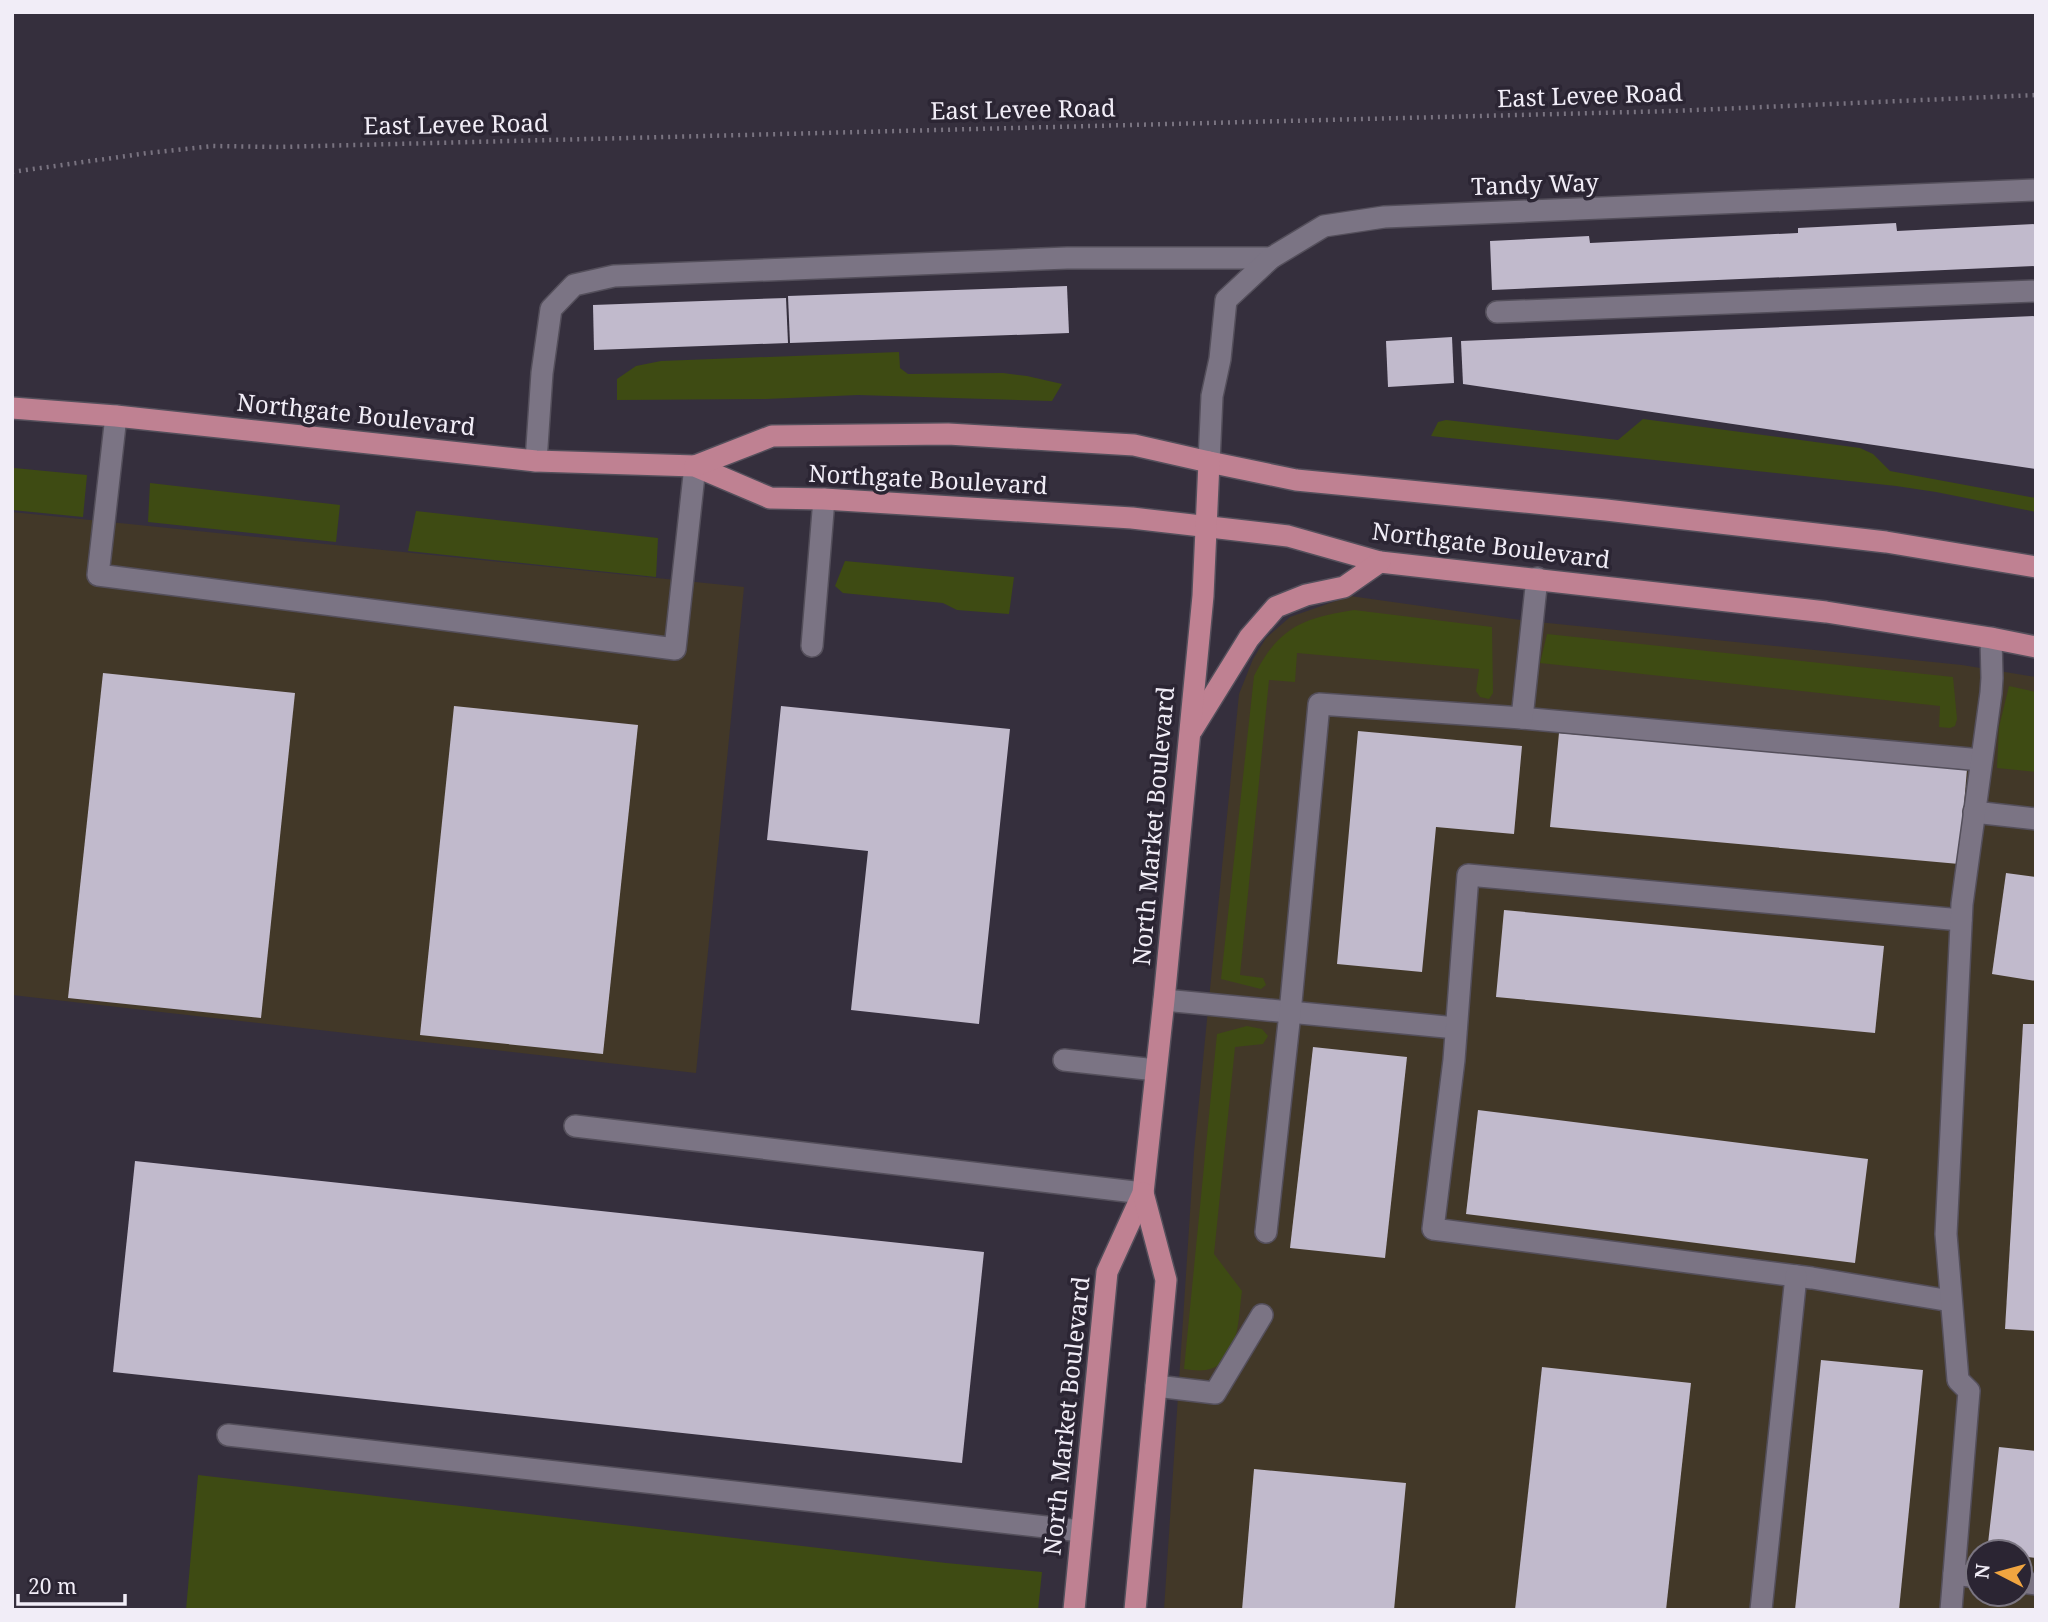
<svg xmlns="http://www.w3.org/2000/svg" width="2048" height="1622" viewBox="0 0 2048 1622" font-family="'Noto Serif',serif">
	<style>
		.commercial { fill: #423828; fill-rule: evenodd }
		.green { fill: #3e4b13 }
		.building { fill: #c1bacc }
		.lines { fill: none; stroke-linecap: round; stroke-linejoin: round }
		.minor-casing { stroke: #544f5b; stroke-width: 24 }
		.major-casing { stroke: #544f5b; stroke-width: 24 }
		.path { stroke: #797380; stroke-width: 4.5; stroke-dasharray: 2 5; stroke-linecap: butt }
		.minor { stroke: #7b7484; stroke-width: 21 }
		.major { stroke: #bf8192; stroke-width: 21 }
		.labels { text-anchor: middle; stroke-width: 7; stroke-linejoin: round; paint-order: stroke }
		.street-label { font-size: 24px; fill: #f1edf7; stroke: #2b2533 }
	</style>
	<rect width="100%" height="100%" fill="#352f3d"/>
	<g class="commercial">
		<polygon points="12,512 744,587 696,1073 12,995"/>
		<path d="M 1350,596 L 1528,621 L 1962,665 L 2036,677 L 2036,1610 L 1164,1610 L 1194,1152 L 1239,694 L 1253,659 L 1266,638 L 1290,617 ZM 1978,1552 L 2020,1552 L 2020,1594 L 1978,1594 Z"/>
	</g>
	<g class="green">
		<polygon points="899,352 900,368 908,374 1003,373 1027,376 1062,384 1052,401 858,395 766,399 617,400 617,379 636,366 661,361"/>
		<polygon points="1643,419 1860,448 1873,454 1890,471 2036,498 2036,512 1936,492 1896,486 1431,436 1438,422 1446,420 1618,440"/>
		<polygon points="14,468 87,475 83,517 12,510"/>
		<polygon points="150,483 340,505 336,542 148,522"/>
		<polygon points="416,511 658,538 656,577 408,551"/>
		<polygon points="845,561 1014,577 1009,614 957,610 943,603 843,593 835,586"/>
		<path d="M 1354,610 L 1492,627 L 1493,693 L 1489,699 L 1480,697 L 1476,691 L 1479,669 L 1297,653 L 1295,682 L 1269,680 L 1240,975 L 1263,978 L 1266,985 L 1261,989 L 1221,979 L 1254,676 C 1278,628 1302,618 1354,610 Z"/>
		<polygon points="1547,634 1953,677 1957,719 1955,726 1950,728 1939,727 1940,706 1540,663"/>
		<polygon points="2009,686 2036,692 2036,772 1997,768 1999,727"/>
		<path d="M 1247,1026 L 1262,1029 L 1268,1036 L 1263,1044 L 1235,1047 L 1214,1254 L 1242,1291 C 1238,1317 1240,1364 1206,1370 C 1199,1371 1191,1370 1184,1369 L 1217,1034 Z"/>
		<polygon points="198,1475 946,1563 1042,1572 1038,1610 186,1610"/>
	</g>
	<g class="building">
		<polygon points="1896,223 1897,231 2036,224 2036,266 1492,290 1490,241 1589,236 1590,243 1798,233 1798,228"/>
		<polygon points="1067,286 1069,333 790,343 788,296"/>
		<polygon points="786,298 788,343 594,350 593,305"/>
		<polygon points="2036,316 2036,469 1463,384 1461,341"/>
		<polygon points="1452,337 1454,383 1388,387 1386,341"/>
		<polygon points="103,673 295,693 261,1018 68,998"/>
		<polygon points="454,706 638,725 603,1054 420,1035"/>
		<polygon points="781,706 1010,729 979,1024 851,1010 868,851 767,840"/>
		<polygon points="1358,731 1522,746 1514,834 1436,827 1422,972 1337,964"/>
		<polygon points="1559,733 1967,769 1959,864 1550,827"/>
		<polygon points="2006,873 2036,877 2036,981 1992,974"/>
		<polygon points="1504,910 1884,946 1875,1033 1496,997"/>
		<polygon points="2023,1024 2036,1024 2036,1331 2005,1329"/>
		<polygon points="1313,1047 1407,1057 1385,1258 1290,1248"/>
		<polygon points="1478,1110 1868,1159 1855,1263 1466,1214"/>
		<polygon points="135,1161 984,1252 962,1463 113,1372"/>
		<polygon points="1821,1360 1923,1370 1899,1610 1795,1610"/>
		<polygon points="1542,1367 1691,1383 1666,1610 1515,1610"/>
		<polygon points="1999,1447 2036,1451 2036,1558 2020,1556 2020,1552 1987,1552"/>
		<polygon points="1254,1469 1406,1483 1394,1610 1242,1610"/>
	</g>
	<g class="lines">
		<defs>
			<g id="minor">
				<polyline points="1497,312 2036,291"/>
				<polyline points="116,416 98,575 675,649 695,466"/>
				<polyline points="536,461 542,373 551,309 574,285 614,276 1067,258 1271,258"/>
				<polyline points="1209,462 1212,396 1220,359 1226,300 1271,258 1324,226 1384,217 2036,190"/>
				<polyline points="812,646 824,499"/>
				<polyline points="1522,718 1981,760"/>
				<polyline points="1974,812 2036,819"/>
				<polyline points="1164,1000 1456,1028"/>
				<polyline points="1064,1060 1156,1070"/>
				<polyline points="575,1126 1143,1193"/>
				<polyline points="1266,1232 1290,1013 1319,704 1522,718 1537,578"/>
				<polyline points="1951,1301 1812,1278 1433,1229 1454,1060 1468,875 1961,920"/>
				<polyline points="1156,1386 1215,1393 1262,1315"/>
				<polyline points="228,1435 1081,1531"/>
				<polyline points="1954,1574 1978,1577"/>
				<polyline points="2020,1582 2036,1584"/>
				<polyline points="1761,1610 1796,1276"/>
				<polyline points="1951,1610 1969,1391 1958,1380 1946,1234 1952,1111 1962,904 1991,693 1992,678 1991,638"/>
			</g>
			<g id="major">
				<polyline points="12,408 116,416 536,461 695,466 770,498 824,499 1132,518 1288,536 1380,562 1826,612 1991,638 2036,647"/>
				<polyline points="695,466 772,436 948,434 1134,445 1209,462 1296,480 1606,510 1886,542 2036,567"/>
				<polyline points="1192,730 1249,638 1276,607 1306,595 1344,587 1380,562"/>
				<polyline points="1074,1610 1107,1272 1143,1193 1164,1000 1203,596 1209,462"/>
				<polyline points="1135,1610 1166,1280 1143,1193"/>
			</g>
		</defs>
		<use href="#minor" class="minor-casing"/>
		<use href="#major" class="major-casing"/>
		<polyline class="path" points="12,172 148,153 213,146 278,147 1673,111 2036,95"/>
		<use href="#minor" class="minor"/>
		<use href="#major" class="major"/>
	</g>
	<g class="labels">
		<g class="street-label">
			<text transform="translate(1590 96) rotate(-2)" y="8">East Levee Road</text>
			<text transform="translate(1023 110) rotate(-1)" y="8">East Levee Road</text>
			<text transform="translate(456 125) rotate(-1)" y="8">East Levee Road</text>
			<text transform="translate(1535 185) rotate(-2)" y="8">Tandy Way</text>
			<text transform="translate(356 415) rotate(6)" y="8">Northgate Boulevard</text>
			<text transform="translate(928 480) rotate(3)" y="8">Northgate Boulevard</text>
			<text transform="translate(1491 546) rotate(7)" y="8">Northgate Boulevard</text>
			<text transform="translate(1154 826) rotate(-85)" y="8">North Market Boulevard</text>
			<text transform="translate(1067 1416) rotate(-84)" y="8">North Market Boulevard</text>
		</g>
	</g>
	<rect width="2048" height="1622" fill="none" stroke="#f1edf7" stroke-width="28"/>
	<g transform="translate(1999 1573) rotate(276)"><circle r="33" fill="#2b2533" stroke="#7a7581" stroke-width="2"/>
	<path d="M0-5L12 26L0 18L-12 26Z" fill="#f1a540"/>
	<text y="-10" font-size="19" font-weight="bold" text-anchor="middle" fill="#f1edf7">N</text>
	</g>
	<path d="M18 1594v10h107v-10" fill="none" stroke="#f1edf7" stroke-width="3.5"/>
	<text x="28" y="1594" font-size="21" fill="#f1edf7" stroke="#2b2533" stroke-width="5" paint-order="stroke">20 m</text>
</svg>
